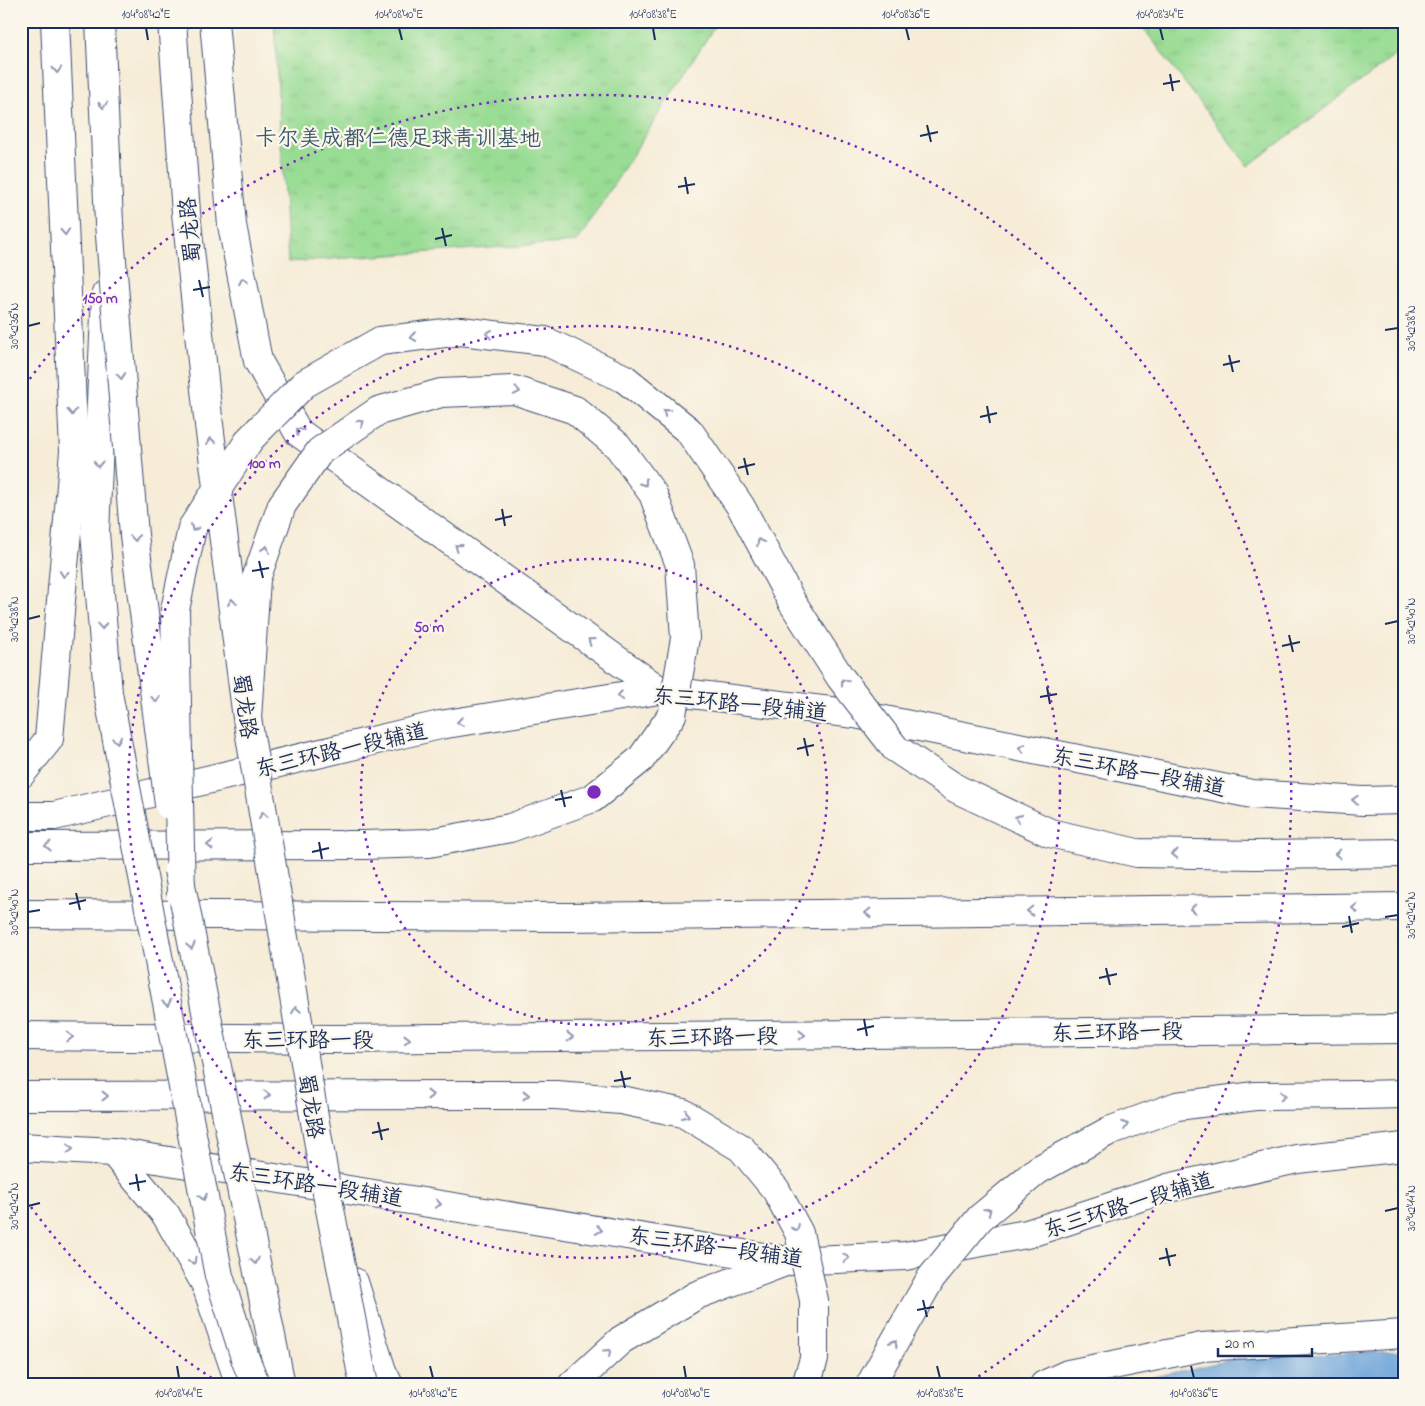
<svg xmlns="http://www.w3.org/2000/svg" width="1425" height="1406" viewBox="0 0 1425 1406" font-family="'Indie Flower','LXGW WenKai TC',sans-serif">
	<style>
		.park { fill: url(#park-tufts); stroke: #5a8679 }
		.water { fill: #69a2d8; stroke: #42689b }
		.lines { fill: none; stroke-linecap: round; stroke-linejoin: round }
		.street-casing { stroke: #3c4b70; stroke-width: 30 }
		.secondary-casing { stroke: #3c4b70; stroke-width: 30 }
		.primary-casing { stroke: #3c4b70; stroke-width: 30 }
		.highway-casing { stroke: #3c4b70; stroke-width: 30 }
		.street { stroke: #fff; stroke-width: 28 }
		.secondary { stroke: #fff; stroke-width: 28 }
		.primary { stroke: #fff; stroke-width: 28 }
		.highway { stroke: #fff; stroke-width: 28 }
		.primary-bridge-casing { stroke: #3c4b70; stroke-width: 30; stroke-linecap: butt }
		.highway-bridge-casing { stroke: #3c4b70; stroke-width: 30; stroke-linecap: butt }
		.primary-bridge { stroke: #fff; stroke-width: 28 }
		.highway-bridge { stroke: #fff; stroke-width: 28 }
		.oneway { stroke: #8d97ae }
		.ticks { fill: none; stroke: #1b2f5e; stroke-width: 2 }
		.ring { fill: none; stroke: #7b2cbf; stroke-width: 2.5; stroke-dasharray: 2.5 5 }
		.labels { text-anchor: middle; stroke-width: 4.5; stroke-linejoin: round; paint-order: stroke }
		.park-label { font-size: 22px; fill: #3a5a6c; stroke: #fbf7ec }
		.street-label { font-size: 22px; fill: #1b2f5e; stroke: #fbf7ec }
		.centre { fill: #7b2cbf; stroke: #fbf7ec; stroke-width: 2.5 }
		.ring-label { font-size: 15px; text-anchor: middle; font-weight: bold; fill: #7b2cbf; stroke: #fbf7ec; stroke-width: 4.5; stroke-linejoin: round; paint-order: stroke }
		.neatline { fill: none; stroke: #1b2f5e; stroke-width: 2 }
		.ticks-label { font-size: 12px; text-anchor: middle; fill: #1b2f5e }
	</style>
	<defs>
		<pattern id="park-tufts" width="24" height="20" patternUnits="userSpaceOnUse" patternTransform="scale(1.25)"><rect width="24" height="20" fill="#99dc94"/><path d="M3 7l-1-3M5 7V3M7 7l1-3M15 17l-1-3M17 17v-4M19 17l1-3" fill="none" stroke="#83bd82"/></pattern>
	</defs>
	<rect width="100%" height="100%" fill="#fbf7ec"/>
	<filter id="ink" filterUnits="userSpaceOnUse"><feTurbulence type="fractalNoise" baseFrequency=".02" numOctaves="2"/><feDisplacementMap in="SourceGraphic" scale="10" xChannelSelector="R" yChannelSelector="G"/><feConvolveMatrix kernelMatrix="1 2 1 2 8 2 1 2 1" color-interpolation-filters="sRGB"/></filter>
	<filter id="wash" filterUnits="userSpaceOnUse"><feTurbulence type="fractalNoise" baseFrequency=".0096" numOctaves="4" result="noise"/><feDisplacementMap in="SourceGraphic" scale="20" xChannelSelector="R" yChannelSelector="G"/><feGaussianBlur stdDeviation="1.12" result="paint"/><feColorMatrix in="noise" values="0 0 0 0 0 0 0 0 0 0 0 0 0 0 0 0 0 1.4 0 .05"/><feComposite in="paint" operator="in"/></filter>
	<g filter="url(#wash)">
		<rect width="100%" height="100%" fill="#f6ecd7"/>
		<g class="park">
			<polygon points="274,21 718,21 577,242 288,262"/>
			<polygon points="1138,21 1404,21 1404,49 1248,166"/>
		</g>
		<polygon class="water" points="1404,1351 1404,1385 1117,1385 1239,1358"/>
	</g>
	<g filter="url(#ink)">
		<g class="lines">
			<defs>
				<polyline id="street" points="1044,1385 1068,1374 1202,1347 1404,1334"/>
				<g id="secondary">
					<polyline points="21,816 54,816 440,725 659,690 855,714 1252,794 1363,801 1404,800"/>
					<polyline points="21,1147 113,1152 788,1261 905,1256 1027,1234 1168,1188 1297,1159 1404,1147"/>
				</g>
				<g id="primary">
					<polyline points="100,21 109,223"/>
					<polyline points="214,21 232,225 258,361 298,432 659,690"/>
					<polyline points="21,774 49,739 74,451 55,21"/>
					<polyline points="113,1152 166,1215 206,1285 240,1385"/>
					<polyline points="246,1213 281,1385"/>
					<polyline points="572,1385 621,1340 697,1295 788,1261"/>
				</g>
				<g id="highway">
					<polyline points="106,294 95,532 108,693"/>
					<polyline points="895,748 957,789 1050,833 1137,853 1255,855 1404,853"/>
					<polyline points="21,846 364,845"/>
					<polyline points="21,914 567,917 1404,907"/>
					<polyline points="21,1036 334,1039 1404,1029"/>
					<polyline points="1359,1095 1404,1094"/>
					<polyline points="21,1096 477,1095"/>
					<polyline points="354,1282 382,1371 389,1385"/>
				</g>
			</defs>
			<use href="#street" class="street-casing"/>
			<use href="#secondary" class="secondary-casing"/>
			<use href="#primary" class="primary-casing"/>
			<use href="#highway" class="highway-casing"/>
			<use href="#street" class="street"/>
			<use href="#secondary" class="secondary"/>
			<use href="#primary" class="primary"/>
			<use href="#highway" class="highway"/>
			<defs>
				<g id="primary-bridge">
					<polyline points="172,21 186,213 208,417 247,718 328,1199 364,1385"/>
					<polyline points="109,223 134,535 169,805"/>
					<polyline points="178,870 246,1213"/>
				</g>
				<g id="highway-bridge">
					<polyline points="108,693 219,1276 246,1361 256,1385"/>
					<polyline points="247,718 256,579 282,505 320,451 378,411 441,393 514,390 575,410 618,446 653,494 680,565 685,638 672,715 641,759 593,798 510,828 429,843 364,845"/>
					<polyline points="181,895 175,610 192,528 250,439 304,384 380,341 461,331 545,341 625,379 689,431 741,507 792,602 840,677 895,748"/>
					<polyline points="477,1095 556,1095 621,1100 683,1113 741,1148 776,1190 799,1233 814,1300 814,1359 806,1385"/>
					<polyline points="870,1385 931,1278 980,1218 1038,1170 1109,1131 1177,1106 1255,1096 1359,1095"/>
				</g>
			</defs>
			<use href="#primary-bridge" class="primary-bridge-casing"/>
			<use href="#highway-bridge" class="highway-bridge-casing"/>
			<use href="#primary-bridge" class="primary-bridge"/>
			<use href="#highway-bridge" class="highway-bridge"/>
		</g>
		<defs><path id="oneway-chevron" d="M-2-3.5L2.5 0L-2 3.5" fill="none" stroke-width="1.6" stroke-linecap="round" stroke-linejoin="round" transform="scale(1.25)"/></defs>
		<g class="oneway">
			<use href="#oneway-chevron" transform="translate(57 70) rotate(87)"/>
			<use href="#oneway-chevron" transform="translate(103 105) rotate(87)"/>
			<use href="#oneway-chevron" transform="translate(65 232) rotate(87)"/>
			<use href="#oneway-chevron" transform="translate(243 281) rotate(-101)"/>
			<use href="#oneway-chevron" transform="translate(489 334) rotate(-173)"/>
			<use href="#oneway-chevron" transform="translate(413 337) rotate(172)"/>
			<use href="#oneway-chevron" transform="translate(121 376) rotate(85)"/>
			<use href="#oneway-chevron" transform="translate(517 391) rotate(11)"/>
			<use href="#oneway-chevron" transform="translate(72 412) rotate(87)"/>
			<use href="#oneway-chevron" transform="translate(666 412) rotate(-141)"/>
			<use href="#oneway-chevron" transform="translate(361 423) rotate(-35)"/>
			<use href="#oneway-chevron" transform="translate(299 431) rotate(-131)"/>
			<use href="#oneway-chevron" transform="translate(211 441) rotate(-97)"/>
			<use href="#oneway-chevron" transform="translate(98 464) rotate(93)"/>
			<use href="#oneway-chevron" transform="translate(644 483) rotate(54)"/>
			<use href="#oneway-chevron" transform="translate(194 528) rotate(114)"/>
			<use href="#oneway-chevron" transform="translate(135 538) rotate(83)"/>
			<use href="#oneway-chevron" transform="translate(760 542) rotate(-118)"/>
			<use href="#oneway-chevron" transform="translate(458 547) rotate(-144)"/>
			<use href="#oneway-chevron" transform="translate(266 549) rotate(-71)"/>
			<use href="#oneway-chevron" transform="translate(64 574) rotate(95)"/>
			<use href="#oneway-chevron" transform="translate(232 602) rotate(-97)"/>
			<use href="#oneway-chevron" transform="translate(102 626) rotate(86)"/>
			<use href="#oneway-chevron" transform="translate(591 641) rotate(-144)"/>
			<use href="#oneway-chevron" transform="translate(844 682) rotate(-127)"/>
			<use href="#oneway-chevron" transform="translate(620 696) rotate(171)"/>
			<use href="#oneway-chevron" transform="translate(156 699) rotate(83)"/>
			<use href="#oneway-chevron" transform="translate(460 722) rotate(171)"/>
			<use href="#oneway-chevron" transform="translate(117 740) rotate(79)"/>
			<use href="#oneway-chevron" transform="translate(1022 748) rotate(-169)"/>
			<use href="#oneway-chevron" transform="translate(1355 800) rotate(-177)"/>
			<use href="#oneway-chevron" transform="translate(263 815) rotate(-99)"/>
			<use href="#oneway-chevron" transform="translate(1018 818) rotate(-155)"/>
			<use href="#oneway-chevron" transform="translate(210 845) rotate(180)"/>
			<use href="#oneway-chevron" transform="translate(48 846) rotate(180)"/>
			<use href="#oneway-chevron" transform="translate(1175 854) rotate(-179)"/>
			<use href="#oneway-chevron" transform="translate(1338 854) rotate(179)"/>
			<use href="#oneway-chevron" transform="translate(1355 908) rotate(179)"/>
			<use href="#oneway-chevron" transform="translate(1193 909) rotate(179)"/>
			<use href="#oneway-chevron" transform="translate(1030 911) rotate(179)"/>
			<use href="#oneway-chevron" transform="translate(868 913) rotate(179)"/>
			<use href="#oneway-chevron" transform="translate(191 946) rotate(78)"/>
			<use href="#oneway-chevron" transform="translate(167 1003) rotate(79)"/>
			<use href="#oneway-chevron" transform="translate(296 1010) rotate(-99)"/>
			<use href="#oneway-chevron" transform="translate(802 1035) rotate(-1)"/>
			<use href="#oneway-chevron" transform="translate(70 1037) rotate(1)"/>
			<use href="#oneway-chevron" transform="translate(570 1037) rotate(-1)"/>
			<use href="#oneway-chevron" transform="translate(407 1039) rotate(-1)"/>
			<use href="#oneway-chevron" transform="translate(267 1095)"/>
			<use href="#oneway-chevron" transform="translate(430 1095)"/>
			<use href="#oneway-chevron" transform="translate(526 1095)"/>
			<use href="#oneway-chevron" transform="translate(105 1096)"/>
			<use href="#oneway-chevron" transform="translate(1283 1096) rotate(-1)"/>
			<use href="#oneway-chevron" transform="translate(686 1115) rotate(25)"/>
			<use href="#oneway-chevron" transform="translate(1125 1125) rotate(-20)"/>
			<use href="#oneway-chevron" transform="translate(70 1149) rotate(3)"/>
			<use href="#oneway-chevron" transform="translate(203 1197) rotate(79)"/>
			<use href="#oneway-chevron" transform="translate(438 1204) rotate(9)"/>
			<use href="#oneway-chevron" transform="translate(988 1211) rotate(-39)"/>
			<use href="#oneway-chevron" transform="translate(796 1228) rotate(65)"/>
			<use href="#oneway-chevron" transform="translate(599 1230) rotate(9)"/>
			<use href="#oneway-chevron" transform="translate(846 1258) rotate(-2)"/>
			<use href="#oneway-chevron" transform="translate(193 1261) rotate(60)"/>
			<use href="#oneway-chevron" transform="translate(255 1261) rotate(78)"/>
			<use href="#oneway-chevron" transform="translate(894 1343) rotate(-60)"/>
			<use href="#oneway-chevron" transform="translate(608 1352) rotate(-42)"/>
		</g>
	</g>
	<path class="ticks" d="M 146,28 L 148,40M 399,28 L 402,40M 653,28 L 655,40M 906,28 L 909,40M 1160,28 L 1163,40M 1170,74 L 1173,91M 1163,84 L 1180,81M 927,125 L 931,142M 920,136 L 938,132M 685,177 L 688,194M 678,187 L 695,184M 442,228 L 446,246M 435,239 L 452,235M 199,280 L 203,297M 193,290 L 210,287M 28,326 L 40,323M 1385,330 L 1398,328M 1229,355 L 1233,372M 1223,365 L 1240,361M 987,406 L 990,423M 980,417 L 997,413M 744,458 L 748,475M 738,468 L 755,464M 502,509 L 505,526M 495,520 L 512,516M 259,561 L 263,578M 252,571 L 269,568M 28,619 L 40,616M 1385,624 L 1398,621M 1289,635 L 1293,652M 1282,646 L 1300,642M 1047,687 L 1050,704M 1040,697 L 1057,694M 804,738 L 808,756M 797,749 L 814,745M 561,790 L 565,807M 555,800 L 572,797M 319,842 L 322,859M 312,852 L 329,848M 76,893 L 80,910M 69,904 L 86,900M 28,912 L 40,910M 1349,916 L 1352,933M 1385,917 L 1398,915M 1342,927 L 1359,923M 1106,968 L 1110,985M 1099,978 L 1117,974M 864,1019 L 867,1036M 857,1030 L 874,1026M 621,1071 L 625,1088M 614,1081 L 631,1078M 378,1122 L 382,1140M 372,1133 L 389,1129M 136,1174 L 139,1191M 129,1184 L 146,1181M 28,1206 L 40,1203M 1385,1211 L 1398,1208M 1166,1248 L 1170,1266M 1159,1259 L 1176,1255M 923,1300 L 927,1317M 917,1310 L 934,1307M 177,1366 L 179,1378M 430,1366 L 433,1378M 684,1366 L 686,1378M 937,1366 L 940,1378M 1191,1366 L 1194,1378"/>
	<g class="ring">
		<circle cx="594" cy="792" r="233"/>
		<circle cx="594" cy="792" r="466"/>
		<path d="M218 1382A699 699 0 0 1 21 1193M21 391A699 699 0 1 1 970 1382"/>
	</g>
	<g class="labels">
		<g class="park-label">
			<text x="398" y="145">卡尔美成都仁德足球青训基地</text>
		</g>
		<g class="street-label">
			<text transform="translate(189 230) rotate(-95)" y="8">蜀龙路</text>
			<text transform="translate(740 703) rotate(6)" y="8">东三环路一段辅道</text>
			<text transform="translate(246 706) rotate(82)" y="8">蜀龙路</text>
			<text transform="translate(341 749) rotate(-13)" y="8">东三环路一段辅道</text>
			<text transform="translate(1139 771) rotate(11)" y="8">东三环路一段辅道</text>
			<text transform="translate(1117 1031) rotate(-1)" y="8">东三环路一段</text>
			<text transform="translate(712 1036) rotate(-1)" y="8">东三环路一段</text>
			<text x="308" y="1047">东三环路一段</text>
			<text transform="translate(312 1106) rotate(81)" y="8">蜀龙路</text>
			<text transform="translate(316 1184) rotate(9)" y="8">东三环路一段辅道</text>
			<text transform="translate(1128 1204) rotate(-17)" y="8">东三环路一段辅道</text>
			<text transform="translate(716 1246) rotate(8)" y="8">东三环路一段辅道</text>
		</g>
	</g>
	<circle cx="594" cy="792" r="8" class="centre"/>
	<g class="ring-label">
		<text x="100" y="303">150 m</text>
		<text x="264" y="468">100 m</text>
		<text x="429" y="632">50 m</text>
	</g>
	<rect width="1425" height="1406" fill="none" stroke="#fbf7ec" stroke-width="55"/>
	<path d="M1218 1348v8h94v-8" fill="none" stroke="#1b2f5e" stroke-width="2.5"/>
	<text x="1225" y="1348" font-size="15" fill="#1b2f5e" stroke="#fbf7ec" stroke-width="4" paint-order="stroke">20 m</text>
	<rect x="28" y="28" width="1370" height="1350" class="neatline"/>
	<g class="ticks-label">
		<text x="146" y="18">104°08'42"E</text>
		<text x="399" y="18">104°08'40"E</text>
		<text x="653" y="18">104°08'38"E</text>
		<text x="906" y="18">104°08'36"E</text>
		<text x="1160" y="18">104°08'34"E</text>
		<text transform="translate(14 326) rotate(-90)" y="4">30°42'36"N</text>
		<text transform="translate(1411 328) rotate(-90)" y="4">30°42'38"N</text>
		<text transform="translate(14 619) rotate(-90)" y="4">30°42'38"N</text>
		<text transform="translate(1411 621) rotate(-90)" y="4">30°42'40"N</text>
		<text transform="translate(14 912) rotate(-90)" y="4">30°42'40"N</text>
		<text transform="translate(1411 915) rotate(-90)" y="4">30°42'42"N</text>
		<text transform="translate(14 1206) rotate(-90)" y="4">30°42'42"N</text>
		<text transform="translate(1411 1208) rotate(-90)" y="4">30°42'44"N</text>
		<text x="179" y="1397">104°08'44"E</text>
		<text x="433" y="1397">104°08'42"E</text>
		<text x="686" y="1397">104°08'40"E</text>
		<text x="940" y="1397">104°08'38"E</text>
		<text x="1194" y="1397">104°08'36"E</text>
	</g>
</svg>
